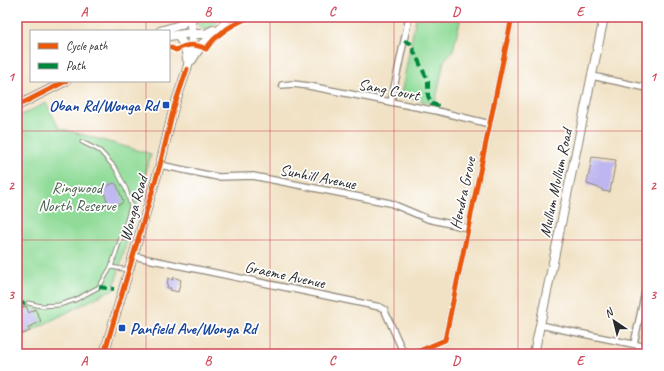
<svg xmlns="http://www.w3.org/2000/svg" width="664" height="371" viewBox="0 0 664 371" font-family="Caveat,sans-serif">
	<style>
		.green { fill: #90db98; stroke: #5e8362 }
		.building { fill: #beb6f0 }
		.lines { fill: none; stroke-linecap: round; stroke-linejoin: round }
		.lane-casing { stroke: #8e8678; stroke-width: 5 }
		.street-casing { stroke: #8e8678; stroke-width: 8 }
		.secondary-casing { stroke: #8e8678; stroke-width: 10 }
		.lane { stroke: #fff; stroke-width: 3 }
		.street { stroke: #fff; stroke-width: 5.5 }
		.secondary { stroke: #fff; stroke-width: 8 }
		.quiet { stroke: #00873e; stroke-width: 4; stroke-dasharray: 8 4; stroke-linecap: butt }
		.cycleway-casing { stroke: #fff; stroke-width: 8 }
		.cycleway { stroke: #e8590c; stroke-width: 5 }
		.grid { fill: none; stroke: #d1495b; stroke-width: 1; stroke-opacity: 0.55 }
		.transit-dot { fill: #1a4fb4; stroke: #fff; stroke-width: 1.5 }
		.labels { text-anchor: middle; stroke-width: 3.5; stroke-linejoin: round; paint-order: stroke }
		.street-label { font-size: 16px; fill: #2b2b2b; stroke: #fff }
		.transit-label { font-size: 16px; font-weight: bold; fill: #164399; stroke: #fff; text-anchor: end }
		.park-label { font-size: 16px; fill: #49604c; stroke: #fff }
		.neatline { fill: none; stroke: #d1495b; stroke-width: 1.5 }
		.grid-label { font-size: 13px; text-anchor: middle; font-weight: bold; fill: #d1495b }
	</style>
	<rect width="100%" height="100%" fill="#fff"/>
	<filter id="ink" filterUnits="userSpaceOnUse"><feTurbulence type="fractalNoise" baseFrequency=".025" numOctaves="2"/><feDisplacementMap in="SourceGraphic" scale="8" xChannelSelector="R" yChannelSelector="G"/><feConvolveMatrix kernelMatrix="1 2 1 2 8 2 1 2 1" color-interpolation-filters="sRGB"/></filter>
	<filter id="wash" filterUnits="userSpaceOnUse"><feTurbulence type="fractalNoise" baseFrequency=".012" numOctaves="4" result="noise"/><feDisplacementMap in="SourceGraphic" scale="16" xChannelSelector="R" yChannelSelector="G"/><feGaussianBlur stdDeviation="0.9" result="paint"/><feColorMatrix in="noise" values="0 0 0 0 0 0 0 0 0 0 0 0 0 0 0 0 0 1.4 0 .05"/><feComposite in="paint" operator="in"/></filter>
	<g filter="url(#wash)">
		<rect width="100%" height="100%" fill="#f1e2c5"/>
		<g class="green">
			<path d="M 198,17 L 221,17 C 218,21 214,27 208,29 C 201,31 195,24 198,17 Z"/>
			<polygon points="416,17 461,17 453,50 444,61 435,104 405,97 401,94"/>
			<polygon points="46,103 59,128 151,154 113,291 111,290 17,338 17,117"/>
		</g>
		<g id="blocks">
			<g class="building">
				<polygon points="592,157 616,160 610,192 602,191 602,189 587,184"/>
				<polygon points="114,183 117,185 123,201 121,204 112,207 109,206 103,190 105,187"/>
				<polygon points="174,277 181,280 178,292 170,290 171,288 167,288 168,278 173,280"/>
				<polygon points="26,306 29,313 35,309 41,321 28,328 30,331 23,334 21,331 17,333 17,320 22,317 18,310"/>
			</g>
		</g>
	</g>
	<g filter="url(#ink)">
		<use href="#blocks" fill-opacity="0" stroke="#8e8678" stroke-width="1"/>
		<g class="lines">
			<defs>
				<g id="lane">
					<polyline points="111,267 129,270"/>
					<polyline points="28,303 41,306 59,305 75,300 99,287 111,267 127,220 131,206 126,189 116,169 100,151 82,142"/>
				</g>
				<g id="street">
					<polyline points="592,76 647,88"/>
					<polyline points="282,85 293,84 309,86 437,111 490,124"/>
					<polyline points="391,102 409,17"/>
					<polyline points="160,165 218,177 253,176 390,203 428,219 468,228"/>
					<polyline points="133,256 380,307 384,309 404,354"/>
					<polyline points="540,325 647,347"/>
					<polyline points="634,344 647,282"/>
					<polyline points="412,354 445,340 512,17"/>
				</g>
				<g id="secondary">
					<polyline points="192,17 191,25 192,34 205,34 213,30"/>
					<polyline points="160,31 180,25 191,17"/>
					<polyline points="177,35 185,46 187,59"/>
					<polyline points="169,36 192,33"/>
					<polyline points="192,60 202,44 221,28 228,17"/>
					<polyline points="17,106 66,81"/>
					<polyline points="104,354 160,165 174,107 187,69 191,52 192,34"/>
					<polyline points="534,354 604,17"/>
				</g>
			</defs>
			<use href="#lane" class="lane-casing"/>
			<use href="#street" class="street-casing"/>
			<use href="#secondary" class="secondary-casing"/>
			<use href="#lane" class="lane"/>
			<use href="#street" class="street"/>
			<use href="#secondary" class="secondary"/>
			<g class="quiet">
				<polyline points="404,41 410,43 428,81 428,96 432,104 437,105 437,111"/>
				<polyline points="99,287 114,289"/>
				<polyline points="17,304 28,303"/>
			</g>
			<defs>
				<g id="cycleway">
					<path d="M 169,47 L 176,50 C 186,44 195,43 206,49 C 216,34 233,24 250,17"/>
					<polyline points="17,106 66,81"/>
					<polyline points="104,354 160,165 174,107 187,69"/>
					<polyline points="412,354 445,340 512,17"/>
				</g>
			</defs>
			<use href="#cycleway" class="cycleway-casing"/>
			<use href="#cycleway" class="cycleway"/>
		</g>
	</g>
	<path class="grid" d="M 146,17 L 146,31M 270,17 L 270,354M 394,17 L 394,354M 518,17 L 518,354M 146,81 L 146,354M 17,131 L 647,131M 17,240 L 647,240"/>
	<g class="transit-dot">
		<rect x="162" y="101" width="8" height="8" rx="2"/>
		<rect x="118" y="324" width="8" height="8" rx="2"/>
	</g>
	<g class="labels">
		<g class="street-label">
			<text transform="translate(389 89) rotate(11)" y="6">Sang Court</text>
			<text transform="translate(318 176) rotate(11)" y="6">Sunhill Avenue</text>
			<text transform="translate(555 183) rotate(-78)" y="6">Mullum Mullum Road</text>
			<text transform="translate(462 193) rotate(-78)" y="6">Hendra Grove</text>
			<text transform="translate(133 208) rotate(-74)" y="6">Wonga Road</text>
			<text transform="translate(285 274) rotate(12)" y="6">Graeme Avenue</text>
		</g>
		<g class="transit-label">
			<text x="158" y="111">Oban Rd/Wonga Rd</text>
			<text x="130" y="334" text-anchor="start">Panfield Ave/Wonga Rd</text>
		</g>
		<g class="park-label">
			<text x="77" y="193">Ringwood<tspan x="77" dy="18">North Reserve</tspan></text>
		</g>
	</g>
	<rect width="664" height="371" fill="none" stroke="#fff" stroke-width="44"/>
	<rect x="30" y="30" width="140" height="52" fill="#ffffff" stroke="#aaaaaa"/>
	<rect x="38" y="43" width="20" height="6" fill="#e8590c" stroke="#aaaaaa"/>
	<text x="66" y="50" font-size="12" fill="#2b2b2b">Cycle path</text>
	<rect x="38" y="63" width="20" height="6" fill="#00873e" stroke="#aaaaaa"/>
	<text x="66" y="70" font-size="12" fill="#2b2b2b">Path</text>
	<g transform="translate(614 321) rotate(325)" stroke="#ffffff" stroke-width="3" paint-order="stroke">
	<path d="M0-3L7 15L0 10L-7 15Z" fill="#2b2b2b"/>
	<text y="-6" font-size="11" font-weight="bold" text-anchor="middle" fill="#2b2b2b">N</text>
	</g>
	<rect x="22" y="22" width="620" height="327" class="neatline"/>
	<g class="grid-label">
		<text x="84" y="16">A</text>
		<text x="208" y="16">B</text>
		<text x="332" y="16">C</text>
		<text x="456" y="16">D</text>
		<text x="580" y="16">E</text>
		<text x="11" y="81">1</text>
		<text x="653" y="81">1</text>
		<text x="11" y="190">2</text>
		<text x="653" y="190">2</text>
		<text x="11" y="299">3</text>
		<text x="653" y="299">3</text>
		<text x="84" y="365">A</text>
		<text x="208" y="365">B</text>
		<text x="332" y="365">C</text>
		<text x="456" y="365">D</text>
		<text x="580" y="365">E</text>
	</g>
</svg>
